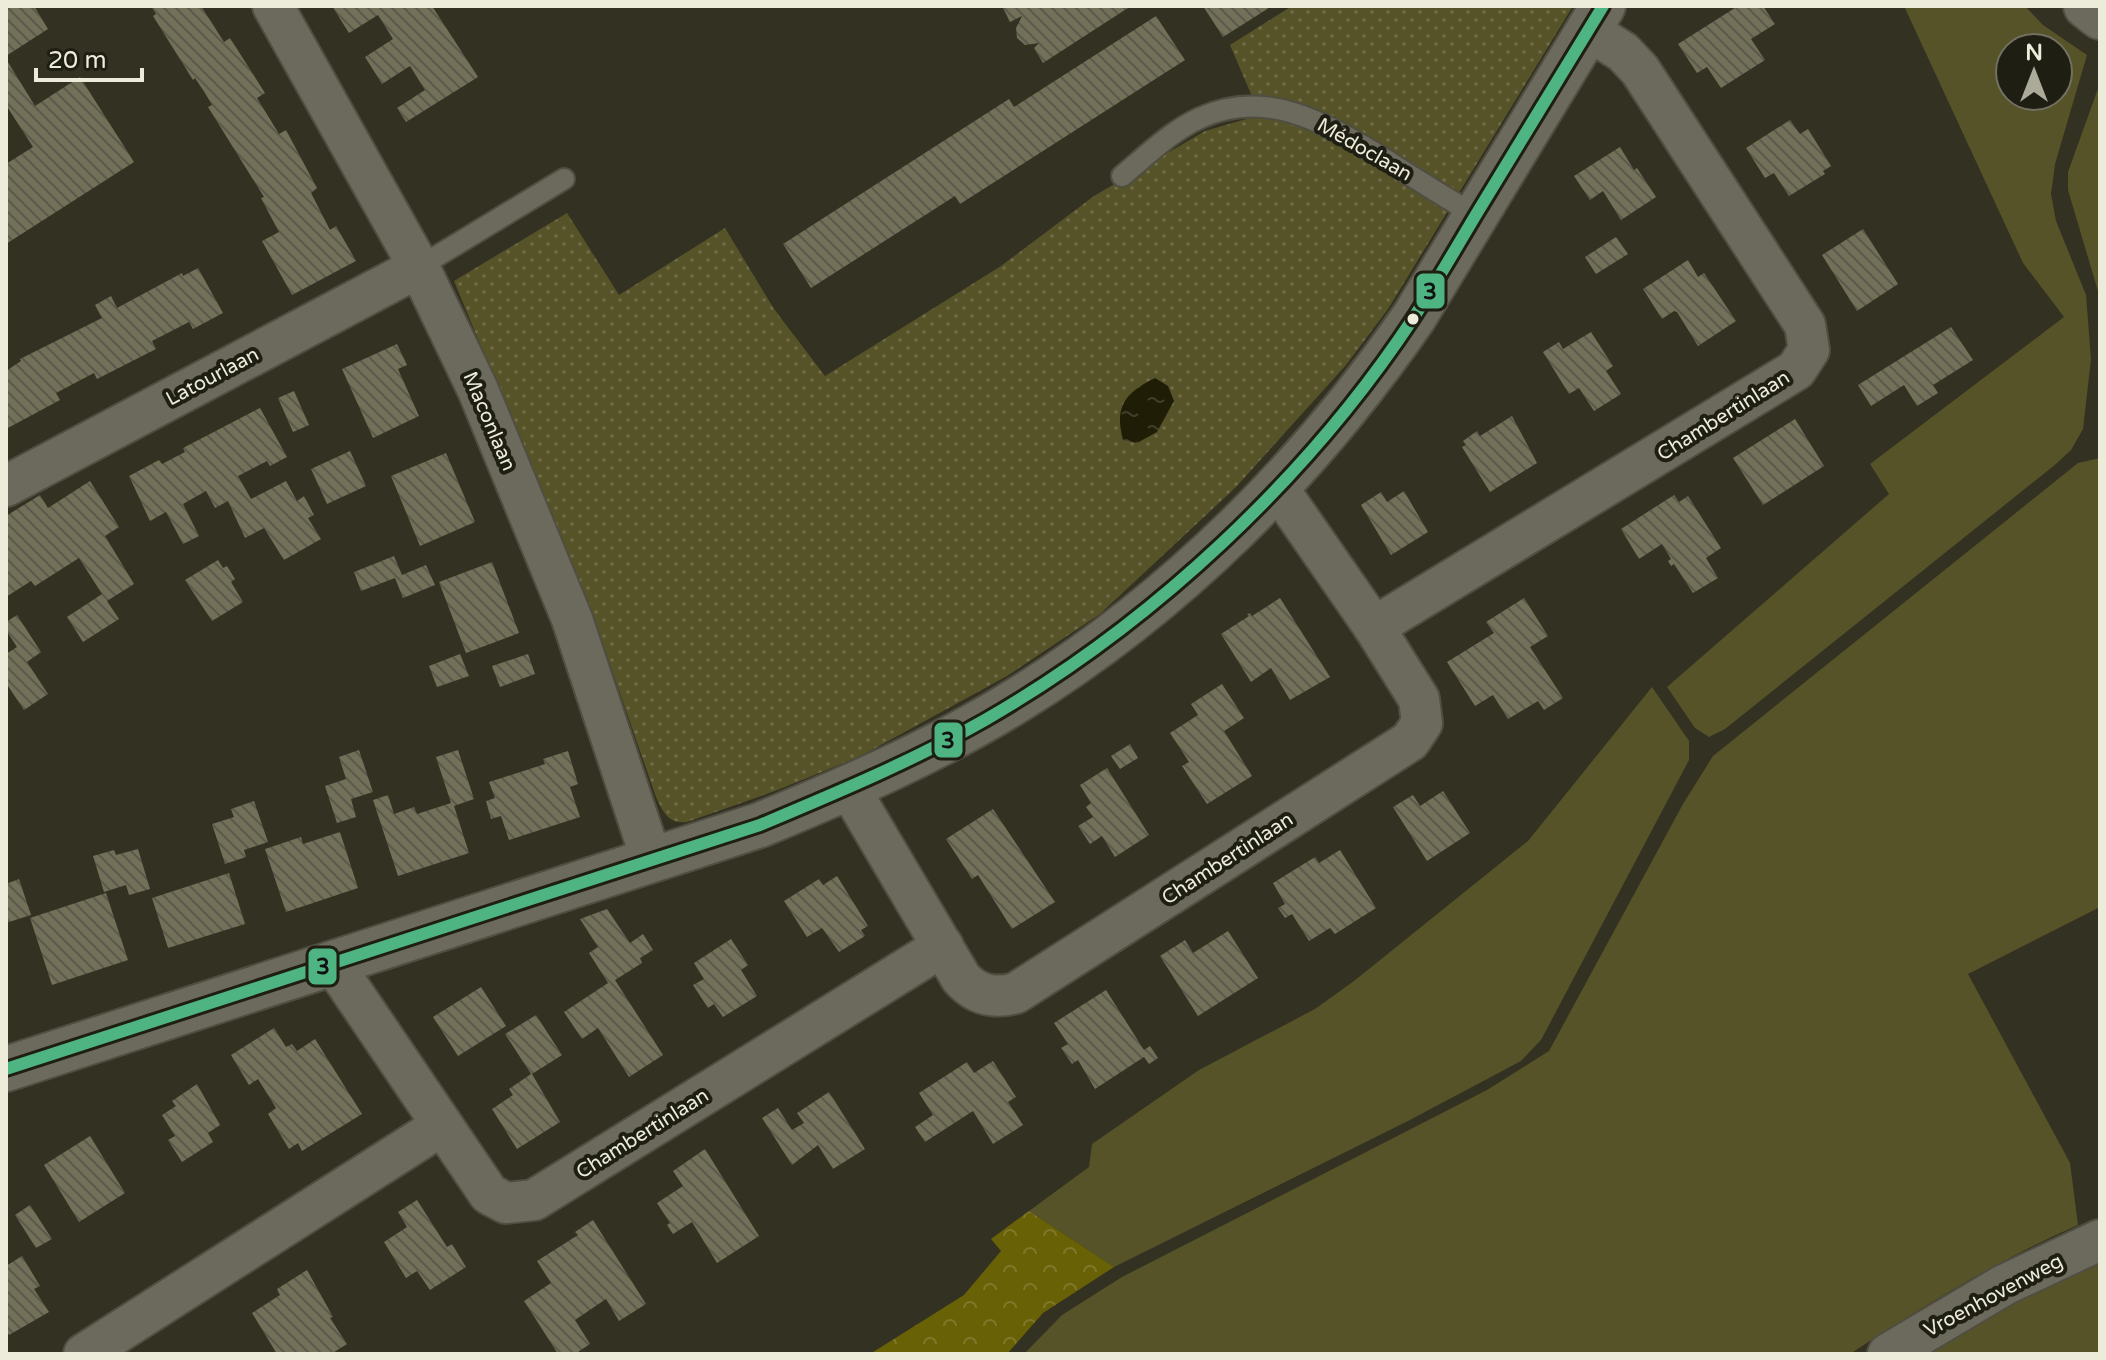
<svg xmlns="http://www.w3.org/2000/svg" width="2106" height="1360" viewBox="0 0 2106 1360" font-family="'Varela Round',sans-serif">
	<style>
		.grass { fill: #565329; fill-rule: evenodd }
		.forest { fill: url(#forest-crowns) }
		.park { fill: url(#park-dots) }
		.water { fill: url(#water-ripples) }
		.building { fill: url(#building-back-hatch) }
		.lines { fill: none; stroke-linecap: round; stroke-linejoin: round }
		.lane-casing { stroke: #504e41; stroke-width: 24 }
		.street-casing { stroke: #504e41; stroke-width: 44 }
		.secondary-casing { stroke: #504e41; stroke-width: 48 }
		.lane { stroke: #6b6a5d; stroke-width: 20 }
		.street { stroke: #6b6a5d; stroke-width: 40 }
		.secondary { stroke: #6b6a5d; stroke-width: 44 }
		.bus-1-casing { stroke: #1f1e12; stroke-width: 18 }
		.bus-1 { stroke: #4eb481; stroke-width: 12 }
		.bus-dot { fill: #edecdb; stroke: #1f1e12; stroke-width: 3 }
		.labels { text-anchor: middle; stroke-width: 8; stroke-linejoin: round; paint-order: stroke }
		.street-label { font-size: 20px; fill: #edecdb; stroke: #1f1e12 }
		.line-badge { stroke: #1f1e12; stroke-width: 3 }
		.pale-badge-label { font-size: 22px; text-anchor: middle; font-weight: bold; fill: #111 }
	</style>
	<defs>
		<pattern id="forest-crowns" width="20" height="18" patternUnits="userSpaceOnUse" patternTransform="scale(2)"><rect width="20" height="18" fill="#696106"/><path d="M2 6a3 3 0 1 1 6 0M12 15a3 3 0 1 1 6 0" fill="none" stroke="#7f782a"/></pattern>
		<pattern id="park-dots" width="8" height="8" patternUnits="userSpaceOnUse" patternTransform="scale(2)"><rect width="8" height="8" fill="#565329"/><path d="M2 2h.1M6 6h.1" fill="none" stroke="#6f6c47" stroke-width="1.8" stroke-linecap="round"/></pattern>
		<pattern id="water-ripples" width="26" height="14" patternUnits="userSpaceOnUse" patternTransform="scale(2)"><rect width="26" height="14" fill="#1f1d05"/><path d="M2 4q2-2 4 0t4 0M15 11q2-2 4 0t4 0" fill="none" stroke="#403e29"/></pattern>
		<pattern id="building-back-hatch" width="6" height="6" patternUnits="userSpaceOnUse" patternTransform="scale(2)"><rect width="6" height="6" fill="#727058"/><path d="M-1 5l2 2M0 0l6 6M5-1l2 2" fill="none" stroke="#5a594c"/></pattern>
	</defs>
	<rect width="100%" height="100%" fill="#333121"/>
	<g class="grass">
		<path d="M 1904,6 L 2025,6 L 2043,25 L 2087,55 L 2055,164 L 2051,194 L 2056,221 L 2086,295 L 2091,359 L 2083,429 L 2071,450 L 2056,464 L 1725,729 L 1709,737 L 1695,728 L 1667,687 L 1889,494 L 1870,464 L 2064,317 L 2023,263 ZM 2010,48 L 2058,48 L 2058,96 L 2010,96 Z"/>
		<polygon points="2100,83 2100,298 2068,190 2068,172"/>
		<path d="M 2100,458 L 2100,907 L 1968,974 L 2070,1163 L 2078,1225 C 1998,1260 1923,1306 1850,1354 L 1024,1354 L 1062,1315 L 1122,1277 L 1487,1090 L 1549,1051 L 1683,804 L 1713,756 L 2078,463 Z"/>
		<polygon points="1652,687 1689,741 1689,760 1541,1040 1521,1061 1406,1122 1114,1267 1029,1211 1089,1167 1092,1144 1199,1070 1315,1009 1354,981 1528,841"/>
		<polygon points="2100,1259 2100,1354 1921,1354 1998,1310"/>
	</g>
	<polygon class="forest" points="1029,1211 1114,1267 1043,1313 1007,1354 870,1354 964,1295 1001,1251 991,1239"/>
	<path class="park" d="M 1292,6 L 1573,6 L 1388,309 L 1346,365 L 1236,487 L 1100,614 L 1007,676 L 861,756 L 775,791 L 687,822 C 668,824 663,812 656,797 L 596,624 L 454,281 L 567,213 L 619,295 L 725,228 L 774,309 L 825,376 L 1001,266 L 1094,196 L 1205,131 L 1260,115 L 1230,45 Z"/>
	<path class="water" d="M 1155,378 L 1168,386 L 1174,401 L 1157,432 L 1137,443 L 1123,440 C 1114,406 1125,393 1155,378 Z"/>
	<g class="building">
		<polygon points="6,6 34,6 48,29 6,56"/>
		<polygon points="151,6 201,6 224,42 230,38 265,93 257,98 279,134 286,130 317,188 311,193 330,230 336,226 356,261 292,295 262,241 279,232 261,198 264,197 208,107 212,105 205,93 195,78 193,80 153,16 156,14"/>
		<polygon points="332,6 432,6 478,77 406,122 397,108 425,90 410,66 382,84 365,57 393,39 378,15 349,33"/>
		<polygon points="1002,6 1131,6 1043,63 1034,48 1039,43 1025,45 1017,38 1016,28 1022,16 1010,22"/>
		<polygon points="1203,6 1272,6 1223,37"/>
		<polygon points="1738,6 1763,6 1775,24 1751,39 1765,60 1721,88 1707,67 1697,73 1678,44"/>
		<polygon points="1156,16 1185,60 960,204 955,196 811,288 783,244 1009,99 1014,107"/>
		<polygon points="6,59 35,106 80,77 134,162 6,244 6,164 33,147 6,105"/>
		<polygon points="1790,120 1800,134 1808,129 1831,166 1823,171 1825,174 1789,196 1774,173 1765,178 1746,148"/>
		<polygon points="1620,147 1634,170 1637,168 1656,197 1621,220 1603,191 1590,200 1574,176"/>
		<polygon points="1863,229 1898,284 1857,311 1822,255"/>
		<polygon points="1616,237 1628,254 1596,274 1585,257"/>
		<polygon points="1688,260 1698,277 1704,273 1736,321 1698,346 1677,312 1674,311 1662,319 1643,289"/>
		<polygon points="198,268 223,313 193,329 189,322 152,341 156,349 97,379 94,373 56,393 60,400 6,429 6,371 21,361 20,359 102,318 95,305 111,296 117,308 182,273 183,276"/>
		<polygon points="1951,327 1973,360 1933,385 1938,393 1917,406 1904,385 1871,406 1858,385"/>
		<polygon points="1591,332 1613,366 1606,371 1621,394 1594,411 1579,388 1569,394 1543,352 1559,342 1563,349"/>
		<polygon points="397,344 407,365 398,369 419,416 373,438 342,369"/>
		<polygon points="294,391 309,425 293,432 278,398"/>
		<polygon points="260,408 287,457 270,466 267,461 238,476 251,499 286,481 297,501 304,496 314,515 308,518 321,539 284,560 264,528 245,538 228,501 215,508 206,491 183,504 199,536 183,544 166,512 150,521 129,476 159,460 162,464 185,452 183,448"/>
		<polygon points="1512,416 1537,463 1490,492 1462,447 1466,445 1463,441 1477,431 1480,436"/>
		<polygon points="1795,419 1824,466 1763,505 1733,458"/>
		<polygon points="350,451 366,486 327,504 311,469"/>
		<polygon points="446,453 475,522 420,546 391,476"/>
		<polygon points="90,481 119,527 105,536 134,584 107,601 119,619 83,642 67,617 102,594 79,558 35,586 31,581 6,597 6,516 40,495 48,508"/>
		<polygon points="1404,491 1428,532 1391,555 1361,505 1381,492 1387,502"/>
		<polygon points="1674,495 1679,502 1688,496 1721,548 1706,558 1718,578 1693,593 1674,564 1671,566 1668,561 1671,559 1662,544 1639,559 1621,529"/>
		<polygon points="394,556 402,575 426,565 435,585 403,598 395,578 361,591 354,572"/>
		<polygon points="218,560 223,568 227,566 235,579 231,582 243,602 212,621 185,580"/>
		<polygon points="492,562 519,633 466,653 439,582"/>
		<polygon points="1280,598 1330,677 1290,700 1271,668 1251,682 1221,634 1249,616 1247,614 1250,613 1252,616"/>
		<polygon points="1524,598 1548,636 1530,647 1563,698 1544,710 1538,701 1508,719 1493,695 1475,706 1447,662 1494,633 1486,622"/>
		<polygon points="17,615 41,652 27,662 48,694 24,710 6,683 6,654 17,647 6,630 6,622"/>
		<polygon points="460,654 469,676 437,687 429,666"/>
		<polygon points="528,654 535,674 500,687 492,666"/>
		<polygon points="1222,684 1244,718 1224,731 1252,776 1207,804 1182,766 1189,762 1170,733 1198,715 1191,704"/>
		<polygon points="1130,744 1138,758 1120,769 1111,756"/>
		<polygon points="359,750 373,792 351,799 356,817 337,823 325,786 346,779 339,757"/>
		<polygon points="458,750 474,799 454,806 469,853 398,876 373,800 388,795 394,814 414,807 417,814 451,803 436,757"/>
		<polygon points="568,751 578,784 570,787 580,817 509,840 501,816 491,819 486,801 495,798 489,782 545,764 543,759"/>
		<polygon points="1107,768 1149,835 1115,857 1102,836 1090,844 1078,826 1093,817 1086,807 1091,803 1080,785"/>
		<polygon points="1443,791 1470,833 1427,861 1393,807 1413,795 1420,806"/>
		<polygon points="254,801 268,842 244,850 246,857 225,864 212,824 234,817 231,809"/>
		<polygon points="993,809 1055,902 1012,929 978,875 972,879 946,839"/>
		<polygon points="340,832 358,888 286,912 265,849 301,837 303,844"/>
		<polygon points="138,849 150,889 129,895 126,885 104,892 93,856 114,850 116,855"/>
		<polygon points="1340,850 1376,908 1335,934 1330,928 1309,941 1292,914 1285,918 1278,908 1285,904 1273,883 1315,857 1319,863"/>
		<polygon points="229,873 245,924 168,948 152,898"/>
		<polygon points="837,876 868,926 861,930 865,936 839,952 822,928 807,937 784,901 819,879 823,885"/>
		<polygon points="19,879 31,915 6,923 6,884"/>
		<polygon points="106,893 128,960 52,985 30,918"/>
		<polygon points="607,909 630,943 643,934 653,950 640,958 642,963 615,980 663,1055 629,1077 598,1028 582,1039 564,1012 608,983 589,953 598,947 580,919"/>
		<polygon points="1228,931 1258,978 1198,1016 1160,956 1185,940 1193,953"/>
		<polygon points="731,939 748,965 741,970 757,996 723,1017 714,1004 708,1008 693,985 704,979 694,963"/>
		<polygon points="481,987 506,1026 458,1056 433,1017"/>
		<polygon points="1106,990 1144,1050 1150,1046 1158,1058 1149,1064 1144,1057 1095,1089 1078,1060 1072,1064 1061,1048 1068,1044 1054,1023"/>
		<polygon points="536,1015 562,1055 532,1074 560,1122 517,1149 492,1109 513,1095 509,1089 531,1074 505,1034"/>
		<polygon points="274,1028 286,1047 292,1044 297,1051 315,1039 362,1114 302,1151 298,1143 289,1149 268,1114 276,1108 258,1079 249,1085 231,1055"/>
		<polygon points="993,1061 1016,1097 1008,1102 1023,1125 993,1144 973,1111 925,1142 915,1127 933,1115 919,1093 967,1062 974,1073"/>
		<polygon points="197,1084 220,1125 208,1133 213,1142 182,1162 168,1140 175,1136 162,1115 176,1106 172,1101"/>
		<polygon points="829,1092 865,1149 833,1169 818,1145 792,1165 762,1118 778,1108 792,1130 804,1123 797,1113"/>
		<polygon points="90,1136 125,1193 79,1222 44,1165"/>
		<polygon points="705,1149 759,1236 717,1263 692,1222 673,1234 667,1225 670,1223 657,1203 683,1186 673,1171"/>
		<polygon points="417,1200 447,1247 452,1244 466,1267 430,1290 417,1271 406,1278 384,1242 407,1227 398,1212"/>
		<polygon points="30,1205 52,1239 36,1248 15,1215"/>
		<polygon points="593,1220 646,1304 619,1321 606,1299 575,1320 590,1344 575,1354 558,1354 524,1301 551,1283 537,1261 578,1235 575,1232"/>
		<polygon points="22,1256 40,1286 34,1289 49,1312 9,1335 6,1329 6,1266"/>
		<polygon points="307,1270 333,1317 330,1318 347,1344 331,1354 277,1354 252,1313 280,1295 277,1289"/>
	</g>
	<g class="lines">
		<defs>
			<g id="lane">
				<path d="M 1122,176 C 1146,156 1171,131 1200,118 C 1269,86 1330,126 1388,161 C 1417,180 1447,198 1476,216"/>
				<polyline points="419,267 564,179"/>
			</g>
			<g id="street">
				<polyline points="273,6 419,267 478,390 572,619 652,861"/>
				<polyline points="6,486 419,267"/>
				<polyline points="1374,627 1796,370 1809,350 1805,325 1640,70 1623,52 1588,30"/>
				<path d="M 849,788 L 961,978 C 976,995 994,999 1016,993 L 1410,741 L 1422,723 L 1419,699 L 1374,627 L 1277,487"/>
				<polyline points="332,962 489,1194 506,1203 534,1200 943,946"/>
				<polyline points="84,1354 441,1126"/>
				<polyline points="1888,1354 2004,1285 2100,1240"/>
			</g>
			<g id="secondary">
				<polyline points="2086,6 2100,17"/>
				<path d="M 6,1069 L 760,825 C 847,789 935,751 1016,701 C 1174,604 1309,469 1414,317 L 1603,6"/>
			</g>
		</defs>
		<use href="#lane" class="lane-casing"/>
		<use href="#street" class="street-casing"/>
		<use href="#secondary" class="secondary-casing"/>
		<use href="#lane" class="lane"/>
		<use href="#street" class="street"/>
		<use href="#secondary" class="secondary"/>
		<defs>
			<path id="bus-1" d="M 6,1069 L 760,825 C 836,793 913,761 985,720 C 1152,624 1308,478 1414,317 C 1436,283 1456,248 1477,213 C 1519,144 1561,75 1603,6"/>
		</defs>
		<use href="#bus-1" class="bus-1-casing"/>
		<use href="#bus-1" class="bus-1"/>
	</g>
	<circle class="bus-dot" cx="1413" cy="319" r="7"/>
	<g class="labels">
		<g class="street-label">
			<text transform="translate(1365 149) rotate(30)" y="7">Médoclaan</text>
			<text transform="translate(212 376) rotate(-28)" y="7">Latourlaan</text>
			<text transform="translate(1723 415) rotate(-32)" y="7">Chambertinlaan</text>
			<text transform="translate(490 421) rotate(67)" y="7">Maconlaan</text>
			<text transform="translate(1227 858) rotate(-33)" y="7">Chambertinlaan</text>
			<text transform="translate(642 1133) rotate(-32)" y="7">Chambertinlaan</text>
			<text transform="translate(1993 1295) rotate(-28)" y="7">Vroenhovenweg</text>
		</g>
	</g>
	<g class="line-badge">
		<rect x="1415" y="272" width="31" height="38" rx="8" fill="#4eb481"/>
		<rect x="933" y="721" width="31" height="38" rx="8" fill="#4eb481"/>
		<rect x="307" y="947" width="31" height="39" rx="8" fill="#4eb481"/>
	</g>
	<g class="pale-badge-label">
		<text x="1430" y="299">3</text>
		<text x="948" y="748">3</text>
		<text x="323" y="974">3</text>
	</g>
	<rect width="2106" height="1360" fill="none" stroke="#edecdb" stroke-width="16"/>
	<g transform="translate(2034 72)"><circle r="38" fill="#1f1e12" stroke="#717062" stroke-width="2"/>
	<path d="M0-6L14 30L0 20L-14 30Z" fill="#acab9a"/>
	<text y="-12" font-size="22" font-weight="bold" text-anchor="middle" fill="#edecdb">N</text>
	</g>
	<path d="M36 68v12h106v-12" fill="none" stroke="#edecdb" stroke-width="4"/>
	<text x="48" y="68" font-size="24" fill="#edecdb" stroke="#1f1e12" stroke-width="6" paint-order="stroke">20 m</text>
</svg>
